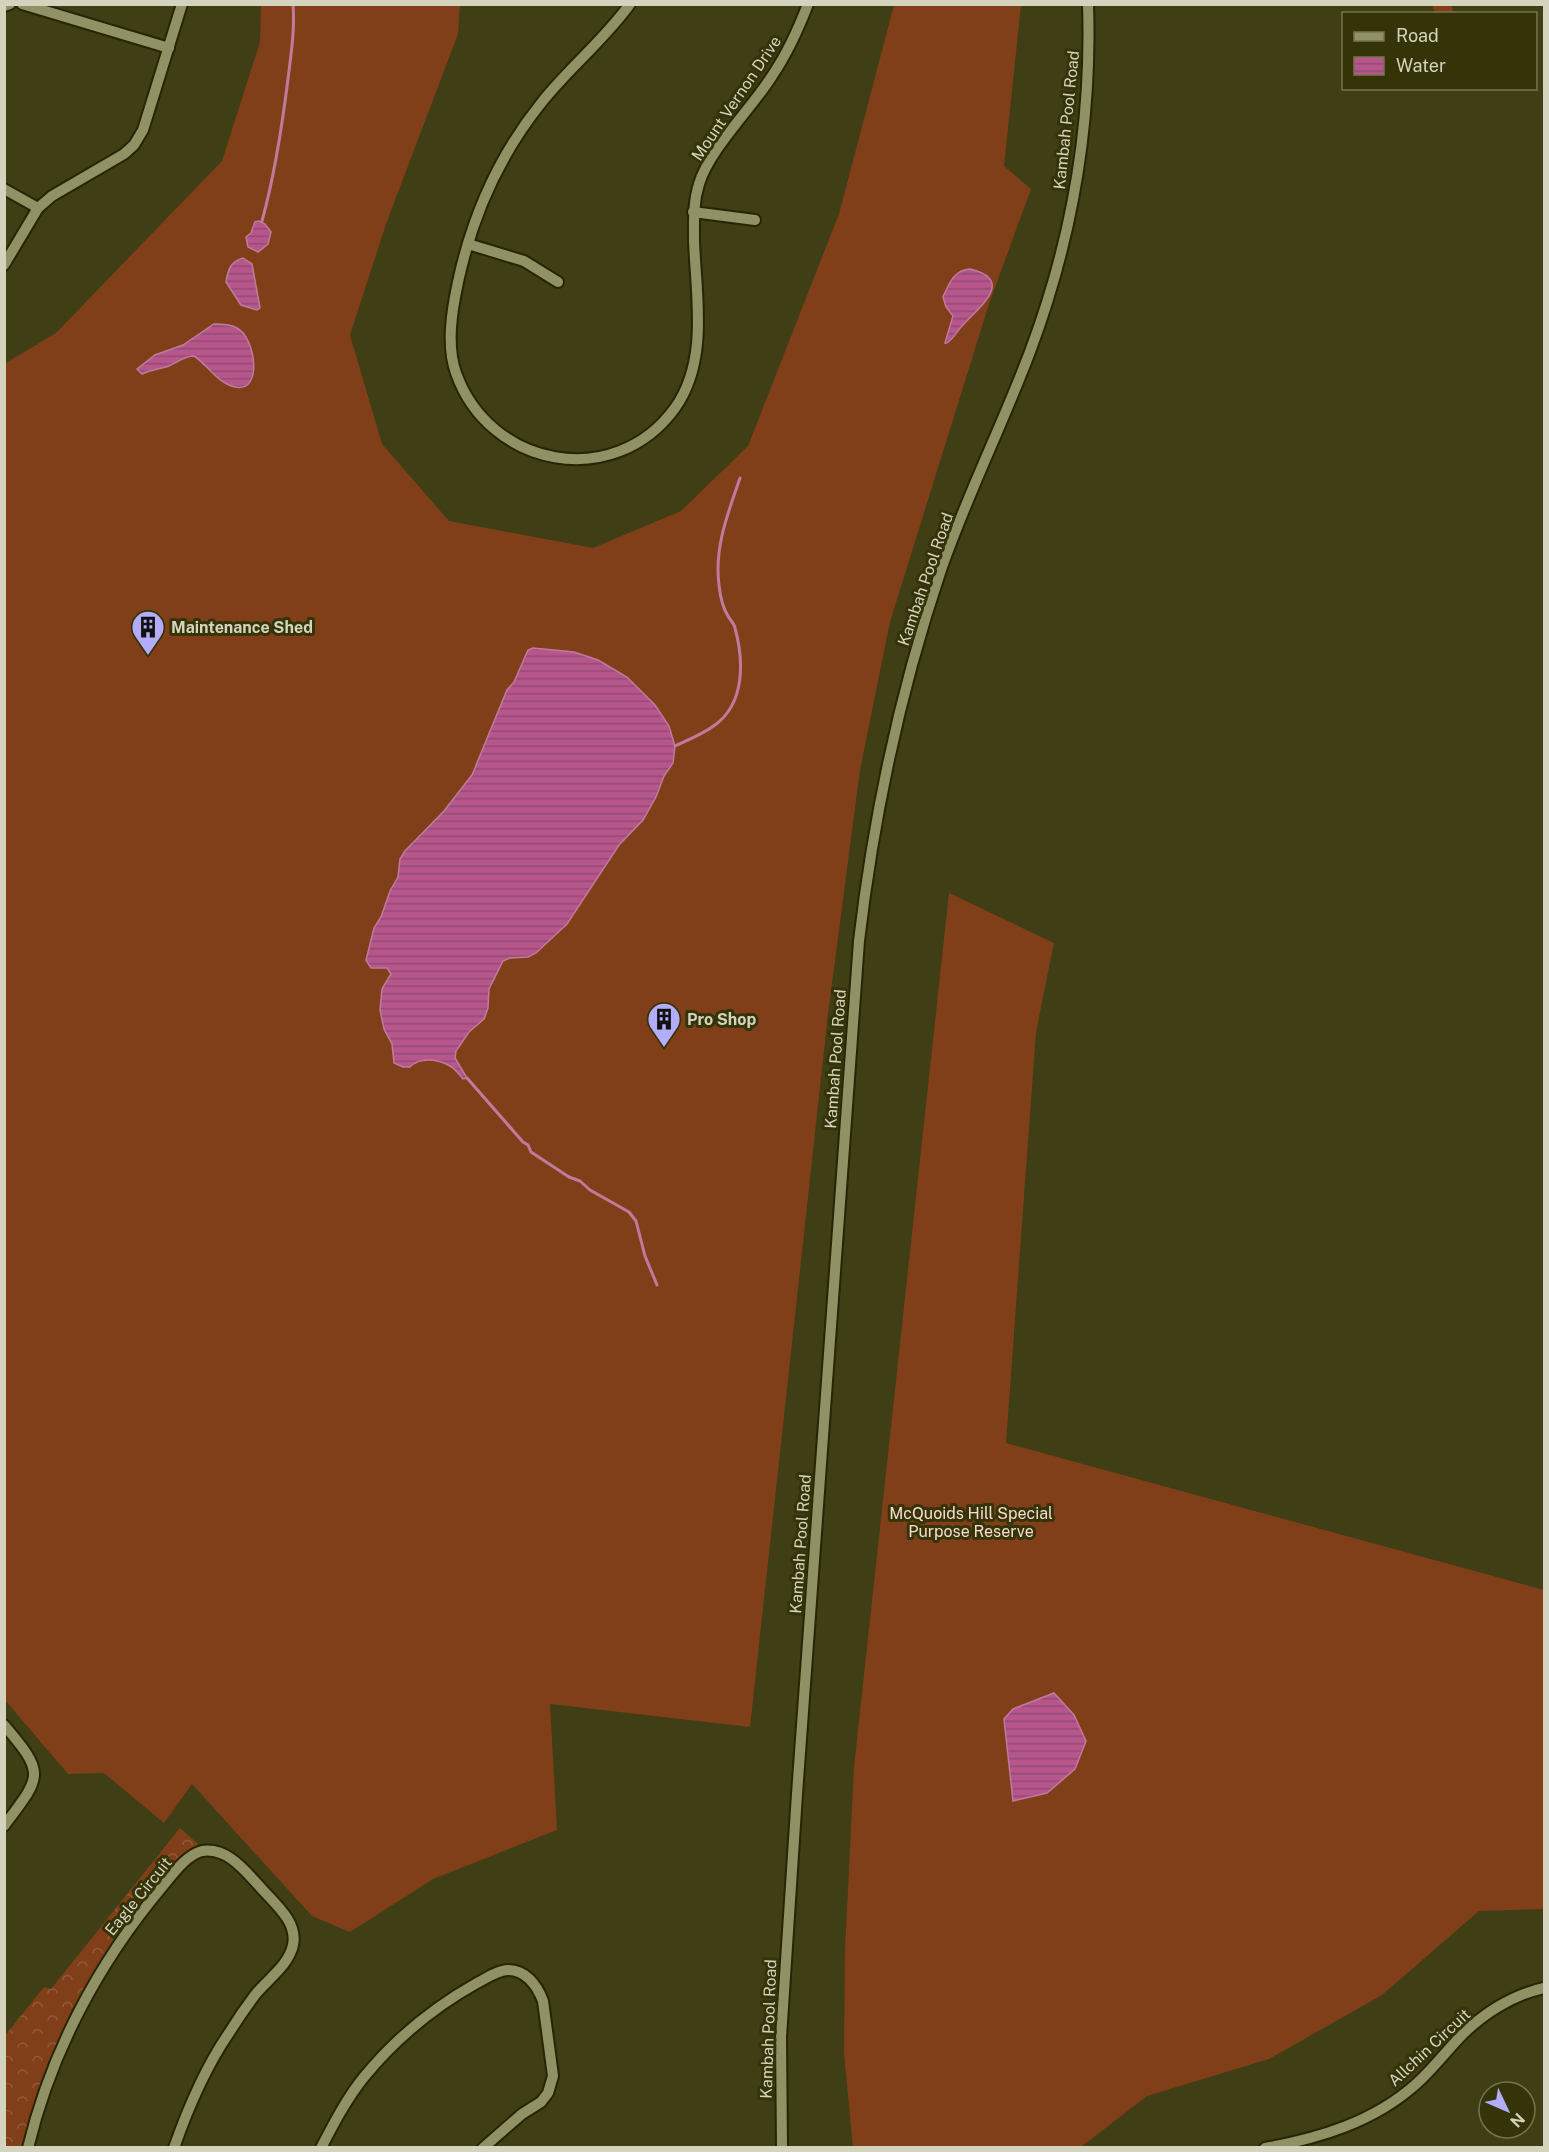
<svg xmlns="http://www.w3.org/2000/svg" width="1549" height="2152" viewBox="0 0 1549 2152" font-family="'Public Sans',sans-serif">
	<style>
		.grass { fill: #813f19 }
		.forest { fill: url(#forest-crowns) }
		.water { fill: url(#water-rules); stroke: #c07b9c; stroke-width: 1.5 }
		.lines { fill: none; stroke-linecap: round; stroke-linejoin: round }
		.stream { stroke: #c07b9c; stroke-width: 3 }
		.minor-casing { stroke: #262505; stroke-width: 14 }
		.minor { stroke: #919166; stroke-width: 10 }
		.labels { text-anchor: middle; stroke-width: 6; stroke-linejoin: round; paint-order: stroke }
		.street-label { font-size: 16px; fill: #d4d4be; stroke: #353409 }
		.poi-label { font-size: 16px; font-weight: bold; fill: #d4d4be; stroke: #353409; text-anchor: start }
		.park-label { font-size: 16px; fill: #f6dbce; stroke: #353409 }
	</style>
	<defs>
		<pattern id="forest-crowns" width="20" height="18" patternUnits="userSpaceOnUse" patternTransform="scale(1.5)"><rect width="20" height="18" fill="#813f19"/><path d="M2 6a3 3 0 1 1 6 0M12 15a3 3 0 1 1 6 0" fill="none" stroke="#925a39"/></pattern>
		<pattern id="water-rules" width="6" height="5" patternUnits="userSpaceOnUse" patternTransform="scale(1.5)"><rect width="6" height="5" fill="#b8558d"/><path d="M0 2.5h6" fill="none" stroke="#8e4e70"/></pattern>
	</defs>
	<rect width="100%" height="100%" fill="#3f3e15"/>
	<g class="grass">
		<polygon points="261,5 460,5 458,34 386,224 350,335 382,444 449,521 593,548 681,511 748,446 839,214 894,5 1021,5 1004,166 1031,189 989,304 890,622 860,770 828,1014 750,1727 550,1704 557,1830 433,1879 350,1932 312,1916 192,1784 164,1823 104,1773 68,1774 5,1700 4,364 56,333 222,161 260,42"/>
		<polygon points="1432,5 1451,5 1454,13 1435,13"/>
		<polygon points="949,893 1054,943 1036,1032 1006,1443 1544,1590 1544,1909 1479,1911 1382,1995 1269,2059 1147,2096 1081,2147 853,2148 844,2053 845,1950 854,1767"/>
	</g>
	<polygon class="forest" points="180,1828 198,1844 133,1914 72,2009 30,2115 22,2147 5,2147 4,2037 44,1987 51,1989"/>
	<g class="water">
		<polygon points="259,221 265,224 271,232 268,244 258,252 248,247 246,237 251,233 255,222"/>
		<path d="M 243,258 L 252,264 L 260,308 L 257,310 L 241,305 L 226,282 C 228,270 230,262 243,258 Z"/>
		<path d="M 970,269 C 1016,280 979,307 963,325 C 957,331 954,338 947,343 L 945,343 L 953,316 L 946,307 L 943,297 C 949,283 954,270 970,269 Z"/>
		<path d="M 214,324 C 221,324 231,324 237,328 C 255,337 264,393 235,387 C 217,383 208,365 194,356 C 183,356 176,364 166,367 C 156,370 152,369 142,374 L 137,369 L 155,355 L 183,345 Z"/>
		<path d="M 533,648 L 574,652 L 598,660 L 627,677 L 655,705 L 669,726 L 675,746 L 673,763 L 664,776 L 656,797 L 643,820 L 619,845 L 567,924 L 536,953 L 528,957 L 510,958 L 503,961 L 489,989 L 488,1008 L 484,1019 L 469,1032 L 456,1051 L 455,1058 L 467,1078 L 463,1079 C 459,1074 455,1068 448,1065 C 437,1059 419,1057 410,1067 L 403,1067 L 394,1063 L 392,1044 L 384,1029 L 380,1010 L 382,989 L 391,974 L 387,968 L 371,968 L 366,960 L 374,928 L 381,917 L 390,891 L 398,877 L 400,859 L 405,851 L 444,811 L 472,775 L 507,690 L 514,682 L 528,650 Z"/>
		<polygon points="1054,1693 1074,1715 1086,1741 1075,1769 1047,1793 1013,1801 1004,1719 1013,1709"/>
	</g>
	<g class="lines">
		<g class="stream">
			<path d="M 262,221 C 275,174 282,127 288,79 C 291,54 295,30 293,4"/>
			<path d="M 675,746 C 688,740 703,734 715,725 C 745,703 744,661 735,628 C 734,623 730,620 728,616 C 723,608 720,595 719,585 C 714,548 728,513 740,478"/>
			<polyline points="467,1078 523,1142 528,1145 531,1152 569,1177 580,1181 590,1190 629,1212 636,1221 645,1256 657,1285"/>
		</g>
		<defs>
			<g id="minor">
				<polyline points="22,4 169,48"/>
				<path d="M 630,4 C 604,40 569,68 542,102 C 500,154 472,217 458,282 C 452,310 446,345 456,373 C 489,467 614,492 675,408 C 709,360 696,296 694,241 C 694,221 693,203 699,184 C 709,150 752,108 772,76 C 787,54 798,30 808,4"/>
				<polyline points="4,6 10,4"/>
				<polyline points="4,189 38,208"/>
				<polyline points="693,212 755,220"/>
				<polyline points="468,244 524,261 558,282"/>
				<polyline points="4,265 38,208 52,196 124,154 134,145 143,130 182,4"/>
				<path d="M 4,1725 C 47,1775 41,1776 4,1826"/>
				<path d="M 28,2148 C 51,2052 99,1962 162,1887 C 172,1875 186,1855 202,1851 C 228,1847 246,1872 261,1888 C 275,1904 298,1922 293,1945 C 289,1965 267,1980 255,1995 C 246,2007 237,2020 229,2033 C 205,2068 188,2108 174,2148"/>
				<path d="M 321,2148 C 334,2123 347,2098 364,2077 C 396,2038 434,2007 477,1983 C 487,1978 496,1971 507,1970 C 525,1969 537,1985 543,2001 L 553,2076 L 548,2093 L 541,2102 L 522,2114 L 483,2148"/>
				<path d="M 782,2148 L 781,2037 L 797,1794 L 859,941 C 874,814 900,691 941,570 C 967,495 1003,424 1031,349 C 1072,239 1092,122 1088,4"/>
				<path d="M 1265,2148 C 1320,2138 1373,2122 1415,2085 C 1431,2071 1444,2054 1459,2038 C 1482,2014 1512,1995 1544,1988"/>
			</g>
		</defs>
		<use href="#minor" class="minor-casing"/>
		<use href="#minor" class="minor"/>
	</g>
	<defs>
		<symbol id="building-pin" viewBox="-11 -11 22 30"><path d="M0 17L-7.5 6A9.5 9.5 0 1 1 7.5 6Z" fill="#b3adf9" stroke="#353409"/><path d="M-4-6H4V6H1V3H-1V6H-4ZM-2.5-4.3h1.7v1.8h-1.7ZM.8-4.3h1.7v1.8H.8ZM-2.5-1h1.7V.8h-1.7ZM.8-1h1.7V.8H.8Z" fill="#111"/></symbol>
	</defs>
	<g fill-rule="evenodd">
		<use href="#building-pin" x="129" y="608" width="38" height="52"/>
		<use href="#building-pin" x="645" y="1000" width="38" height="52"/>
	</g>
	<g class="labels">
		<g class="street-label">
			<text transform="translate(736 98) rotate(-56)" y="6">Mount Vernon Drive</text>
			<text transform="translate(1066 120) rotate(-84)" y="6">Kambah Pool Road</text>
			<text transform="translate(925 579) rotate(-71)" y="6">Kambah Pool Road</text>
			<text transform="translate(835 1059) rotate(-86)" y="6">Kambah Pool Road</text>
			<text transform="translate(800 1544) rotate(-86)" y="6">Kambah Pool Road</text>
			<text transform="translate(138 1896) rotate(-51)" y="6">Eagle Circuit</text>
			<text transform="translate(768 2029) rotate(-88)" y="6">Kambah Pool Road</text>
			<text transform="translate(1429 2047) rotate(-43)" y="6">Allchin Circuit</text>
		</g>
		<g class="poi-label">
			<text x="171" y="633">Maintenance Shed</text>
			<text x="687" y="1025">Pro Shop</text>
		</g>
		<g class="park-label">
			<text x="971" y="1519">McQuoids Hill Special<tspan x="971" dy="18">Purpose Reserve</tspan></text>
		</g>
	</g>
	<rect width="1549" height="2152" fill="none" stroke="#d4d4be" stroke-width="12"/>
	<rect x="1342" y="12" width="195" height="78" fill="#353409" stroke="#757451" stroke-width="1.5"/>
	<rect x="1354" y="32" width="30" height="9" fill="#919166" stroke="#757451" stroke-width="1.5"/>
	<text x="1396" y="42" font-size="18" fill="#d4d4be">Road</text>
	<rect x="1354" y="57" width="30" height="18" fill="url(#water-rules)" stroke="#757451" stroke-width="1.5"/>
	<text x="1396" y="72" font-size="18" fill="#d4d4be">Water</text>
	<g transform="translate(1507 2110) rotate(134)"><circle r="28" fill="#353409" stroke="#757451" stroke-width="1.5"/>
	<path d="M0-4.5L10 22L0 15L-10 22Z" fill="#b3adf9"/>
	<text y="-9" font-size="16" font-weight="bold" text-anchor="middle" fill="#d4d4be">N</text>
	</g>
</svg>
